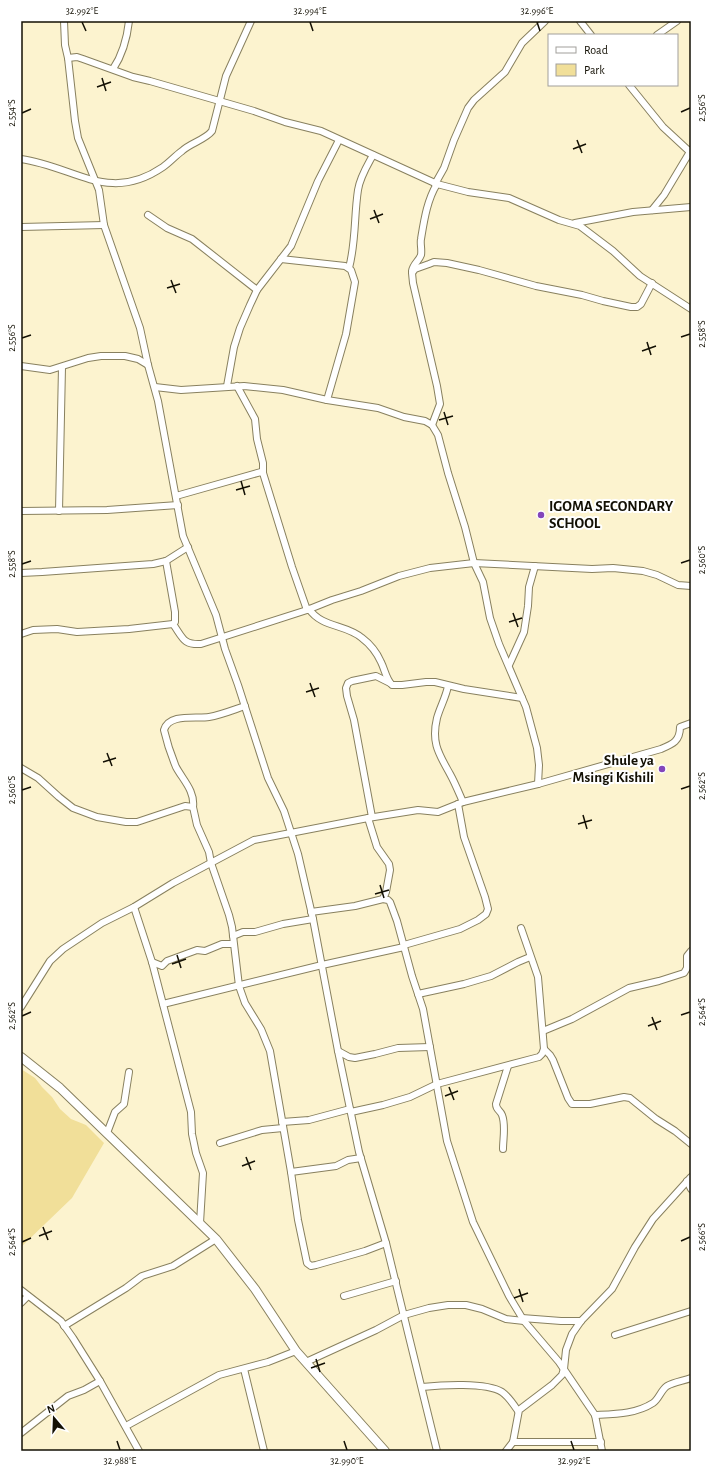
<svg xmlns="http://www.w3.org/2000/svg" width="712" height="1472" viewBox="0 0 712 1472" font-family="'Alegreya Sans',sans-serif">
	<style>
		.green { fill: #f1df99 }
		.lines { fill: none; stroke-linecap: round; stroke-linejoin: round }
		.minor-casing { stroke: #88805f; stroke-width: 8 }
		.major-casing { stroke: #88805f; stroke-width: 10 }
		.minor { stroke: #fff; stroke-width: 6 }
		.major { stroke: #fff; stroke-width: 8 }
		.ticks { fill: none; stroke: #131004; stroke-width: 1.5 }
		.poi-dot { fill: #8345bb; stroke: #fff; stroke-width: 1.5 }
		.labels { text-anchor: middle; stroke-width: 4; stroke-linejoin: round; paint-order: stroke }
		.poi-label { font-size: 15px; font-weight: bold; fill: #131004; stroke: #fff; text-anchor: start }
		.neatline { fill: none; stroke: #131004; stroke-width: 1.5 }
		.ticks-label { font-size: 10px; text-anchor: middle; fill: #131004 }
	</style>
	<rect width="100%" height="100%" fill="#fcf3cf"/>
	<polygon class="green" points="21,1069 35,1078 42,1087 52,1097 60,1109 71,1119 86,1125 104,1143 72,1198 21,1247"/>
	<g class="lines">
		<defs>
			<g id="minor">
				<polyline points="64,21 65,45 68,58 75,121 78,138 99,190 104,225 140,328 148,365 158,401 183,536 216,615 225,649 238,685 268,778 284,811 298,854 313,919 338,1051 359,1152 386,1243 437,1451"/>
				<polyline points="580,21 591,35"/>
				<polyline points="657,35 677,21"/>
				<polyline points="68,58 77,57 83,59 133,77 150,81 254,111 285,122 321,131 437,184 468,192 509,198 559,220 580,226 613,251 640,276 691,309"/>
				<path d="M 113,69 C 123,54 127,39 129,21"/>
				<polyline points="629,85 663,127 690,152"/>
				<path d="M 21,159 C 76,167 109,204 163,167 C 170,162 175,156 182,151 C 190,143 205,140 212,131 L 226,76 L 251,21"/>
				<polyline points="435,184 444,168 454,140 468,108 474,100 505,72 522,43 545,21"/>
				<polyline points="652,210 664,195 691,150"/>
				<polyline points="148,215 167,228 192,239 257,290"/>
				<polyline points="575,223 633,212 691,207"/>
				<polyline points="21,227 104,225"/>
				<polyline points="281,259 345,266 351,270 355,282 346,334 327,400"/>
				<path d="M 349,268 C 356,242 354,216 358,190 C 360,177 367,166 373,155"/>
				<path d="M 412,271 C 413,264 419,261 421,255 C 422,249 420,244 421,239 C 424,221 427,200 437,184"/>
				<polyline points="21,366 50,370 88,358 101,356 125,356 138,359 148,365"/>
				<polyline points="227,386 234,347 240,328 250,305 257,290 291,246 318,181 339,140"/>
				<polyline points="237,386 255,419 257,439 263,463 263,473"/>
				<polyline points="155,387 181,390 244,386 283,390 327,400 378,408 404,417 425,421 432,425 438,435 448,473 465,527 474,563 483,582 490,618 499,644 526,707 537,748 539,765 538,784"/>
				<polyline points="432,425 440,404 437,386 413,283 412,273 415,269 429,264 434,262 447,263 479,270 536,286 582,295 603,301 631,307 637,307 641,304 652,283"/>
				<polyline points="176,496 261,472 263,473 292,567 307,610"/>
				<polyline points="21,511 107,510 178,505"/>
				<polyline points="59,511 62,367"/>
				<polyline points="21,573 42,572 153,564 166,561 188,547"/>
				<path d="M 309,609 C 322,628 346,624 362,638 C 370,644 377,653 381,662 C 385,670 386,679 392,685 L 402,685 L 426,682 L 435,682 L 464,689 L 522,698"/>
				<path d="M 173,624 C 183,638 183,645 201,644 L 307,610 L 332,600 L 361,591 L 399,576 L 430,568 L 474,563 L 592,569 L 613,568 L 643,571 L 657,575 L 678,585 L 691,586"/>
				<polyline points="21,634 33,630 57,629 77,632 129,629 173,624 175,622 175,612 166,561"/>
				<polyline points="509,665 524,632 528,606 529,587 535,566"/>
				<path d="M 448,686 C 446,697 440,707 437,718 C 431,743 439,754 450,774 C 455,783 459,793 463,802"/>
				<polyline points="21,768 38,778 59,797 73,808 97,817 126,822 137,822 185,806 193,807 197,825 209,852 211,863 229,915 232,927 239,986 245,1003 261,1029 270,1051 291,1172 298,1220 307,1263 311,1266 316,1265 365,1251 386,1243"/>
				<path d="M 193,807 C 195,791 183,780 176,767 C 171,755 167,743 164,730 C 169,713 196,719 209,717 C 221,715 233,710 245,706"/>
				<polyline points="372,817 354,720 347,696 346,688 348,683 352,681 376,676 390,683"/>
				<polyline points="368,818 377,847 389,864 390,870 386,892 383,899"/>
				<polyline points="134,907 152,962 191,1112 192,1134 196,1153 203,1173 200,1223"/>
				<polyline points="311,912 355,906 383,899 388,900 390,902 397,921 412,976 423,1009 447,1141 473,1222 509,1296 524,1321 559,1362 595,1415 602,1451"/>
				<polyline points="233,936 243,932 255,932 283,924 313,919"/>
				<polyline points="404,945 460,929 478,920 486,914 488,909 485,897 464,837 458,804"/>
				<polyline points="152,962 162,966 167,961 197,950 205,951 222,944 233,944"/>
				<polyline points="418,994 464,984 491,976 518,962 530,957"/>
				<polyline points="163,1004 322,965 404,947"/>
				<path d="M 21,1007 L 50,961 L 63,949 L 102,923 L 134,907 L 173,883 L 254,840 L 368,818 L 418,810 L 438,812 L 463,802 L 538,784 L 661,749 C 673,744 680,741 680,727 L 691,723"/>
				<polyline points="543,1031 572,1019 629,988 659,981 684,973 687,968 687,956 691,951"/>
				<polyline points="544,1049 550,1055 553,1060 568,1098 572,1104 590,1104 624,1097 630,1098 656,1119 675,1131 691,1144"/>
				<polyline points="338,1051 349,1057 355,1058 375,1054 398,1048 430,1047"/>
				<polyline points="351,1112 383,1105 410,1097 437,1084 539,1057 542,1054 544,1049 538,977 521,928"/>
				<polyline points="282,1122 309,1120 350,1109"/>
				<polyline points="107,1133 115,1112 124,1104 129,1072"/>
				<polyline points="220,1143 262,1130 283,1128"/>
				<path d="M 503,1149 C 503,1139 506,1125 502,1115 C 500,1110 496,1110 496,1104 L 508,1066"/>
				<polyline points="291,1172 336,1166 348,1160 361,1158"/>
				<polyline points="687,1181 691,1189"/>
				<polyline points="21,1290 61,1321 73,1338 100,1381 139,1451"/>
				<polyline points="344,1296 396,1281"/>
				<polyline points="21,1303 28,1296"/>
				<polyline points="522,1318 561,1321 581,1321"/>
				<polyline points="64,1326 126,1288 142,1276 173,1266 216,1239"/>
				<polyline points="615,1335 691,1311"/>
				<polyline points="306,1362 376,1330 404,1315 429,1308 448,1305 466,1305 482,1309 506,1319 524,1321"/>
				<polyline points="244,1369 264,1451"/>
				<path d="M 422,1387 C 441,1385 486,1382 502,1392 C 509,1397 514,1405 518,1411"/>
				<path d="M 595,1415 C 615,1414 636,1414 653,1403 C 659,1399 661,1390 667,1386 C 674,1382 683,1381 691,1378"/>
				<polyline points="126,1426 219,1375 268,1362 296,1351"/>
				<polyline points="21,1433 68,1396 84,1390 100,1381"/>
				<polyline points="513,1442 601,1442"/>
				<polyline points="506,1451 513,1442 519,1410 552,1385 562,1375 564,1369 566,1350 572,1334 581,1321 612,1289 635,1247 653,1219 691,1177"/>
			</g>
			<polyline id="major" points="21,1057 60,1088 216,1239 255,1289 296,1351 385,1451"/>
		</defs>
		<use href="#minor" class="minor-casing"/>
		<use href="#major" class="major-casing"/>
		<use href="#minor" class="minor"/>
		<use href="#major" class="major"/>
	</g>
	<path class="ticks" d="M 82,22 L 86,31M 310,22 L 313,31M 537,22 L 540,31M 102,78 L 106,91M 97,87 L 111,82M 681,112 L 690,108M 22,113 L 31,109M 577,140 L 582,153M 573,149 L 586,144M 374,210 L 379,223M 370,219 L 383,214M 171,280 L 176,293M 167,288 L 180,284M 681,337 L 690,334M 22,338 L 31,335M 647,342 L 651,355M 642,351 L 656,346M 444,412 L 448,425M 439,420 L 453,416M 241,481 L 245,495M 236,490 L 250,486M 681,563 L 690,560M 22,564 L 31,561M 513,613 L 518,627M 509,622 L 522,618M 310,683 L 315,697M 306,692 L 319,688M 107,753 L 112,766M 103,762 L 116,758M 681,789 L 690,786M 22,790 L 31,787M 583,815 L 587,829M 578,824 L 592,820M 380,885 L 384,898M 375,894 L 389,890M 177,955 L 181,968M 172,964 L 186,959M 681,1015 L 690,1012M 22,1016 L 31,1012M 652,1017 L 657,1030M 648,1026 L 661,1021M 449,1087 L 454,1100M 445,1096 L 458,1091M 246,1157 L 251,1170M 242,1166 L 255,1161M 43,1227 L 48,1240M 39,1236 L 52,1231M 681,1241 L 690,1237M 22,1242 L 31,1238M 519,1289 L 523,1302M 514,1298 L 528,1293M 316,1359 L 320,1372M 311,1368 L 325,1363M 117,1441 L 120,1450M 344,1441 L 347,1450M 571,1441 L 574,1450"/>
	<g class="poi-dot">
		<circle cx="541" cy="515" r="4"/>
		<circle cx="662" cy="769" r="4"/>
	</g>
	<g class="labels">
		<g class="poi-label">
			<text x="549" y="511">IGOMA SECONDARY<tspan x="549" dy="17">SCHOOL</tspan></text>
			<text x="654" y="765" text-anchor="end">Shule ya<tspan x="654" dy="17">Msingi Kishili</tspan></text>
		</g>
	</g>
	<rect width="712" height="1472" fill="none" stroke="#ffffff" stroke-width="44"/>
	<rect x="548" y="34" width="130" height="52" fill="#ffffff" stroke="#a19f9b"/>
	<rect x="556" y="47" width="20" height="6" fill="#ffffff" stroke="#a19f9b"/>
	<text x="584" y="54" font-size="12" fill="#131004">Road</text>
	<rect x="556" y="64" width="20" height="12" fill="#f1df99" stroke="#a19f9b"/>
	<text x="584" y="74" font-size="12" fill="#131004">Park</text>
	<g transform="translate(54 1418) rotate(341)" stroke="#ffffff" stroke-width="3" paint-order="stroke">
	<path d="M0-3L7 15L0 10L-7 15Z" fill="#131004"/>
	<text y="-6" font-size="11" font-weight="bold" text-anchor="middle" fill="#131004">N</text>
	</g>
	<rect x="22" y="22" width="668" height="1428" class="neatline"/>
	<g class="ticks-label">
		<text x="82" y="14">32.992°E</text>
		<text x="310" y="14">32.994°E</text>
		<text x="537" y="14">32.996°E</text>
		<text transform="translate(701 108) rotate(-90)" y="4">2.556°S</text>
		<text transform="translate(11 113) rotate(-90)" y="4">2.554°S</text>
		<text transform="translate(701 334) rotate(-90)" y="4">2.558°S</text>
		<text transform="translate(11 338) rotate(-90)" y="4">2.556°S</text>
		<text transform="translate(701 560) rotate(-90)" y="4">2.560°S</text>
		<text transform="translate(11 564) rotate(-90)" y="4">2.558°S</text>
		<text transform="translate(701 786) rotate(-90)" y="4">2.562°S</text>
		<text transform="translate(11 790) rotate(-90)" y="4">2.560°S</text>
		<text transform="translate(701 1012) rotate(-90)" y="4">2.564°S</text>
		<text transform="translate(11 1016) rotate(-90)" y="4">2.562°S</text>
		<text transform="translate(701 1237) rotate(-90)" y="4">2.566°S</text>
		<text transform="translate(11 1242) rotate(-90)" y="4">2.564°S</text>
		<text x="120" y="1464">32.988°E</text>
		<text x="347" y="1464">32.990°E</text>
		<text x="574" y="1464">32.992°E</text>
	</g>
</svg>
